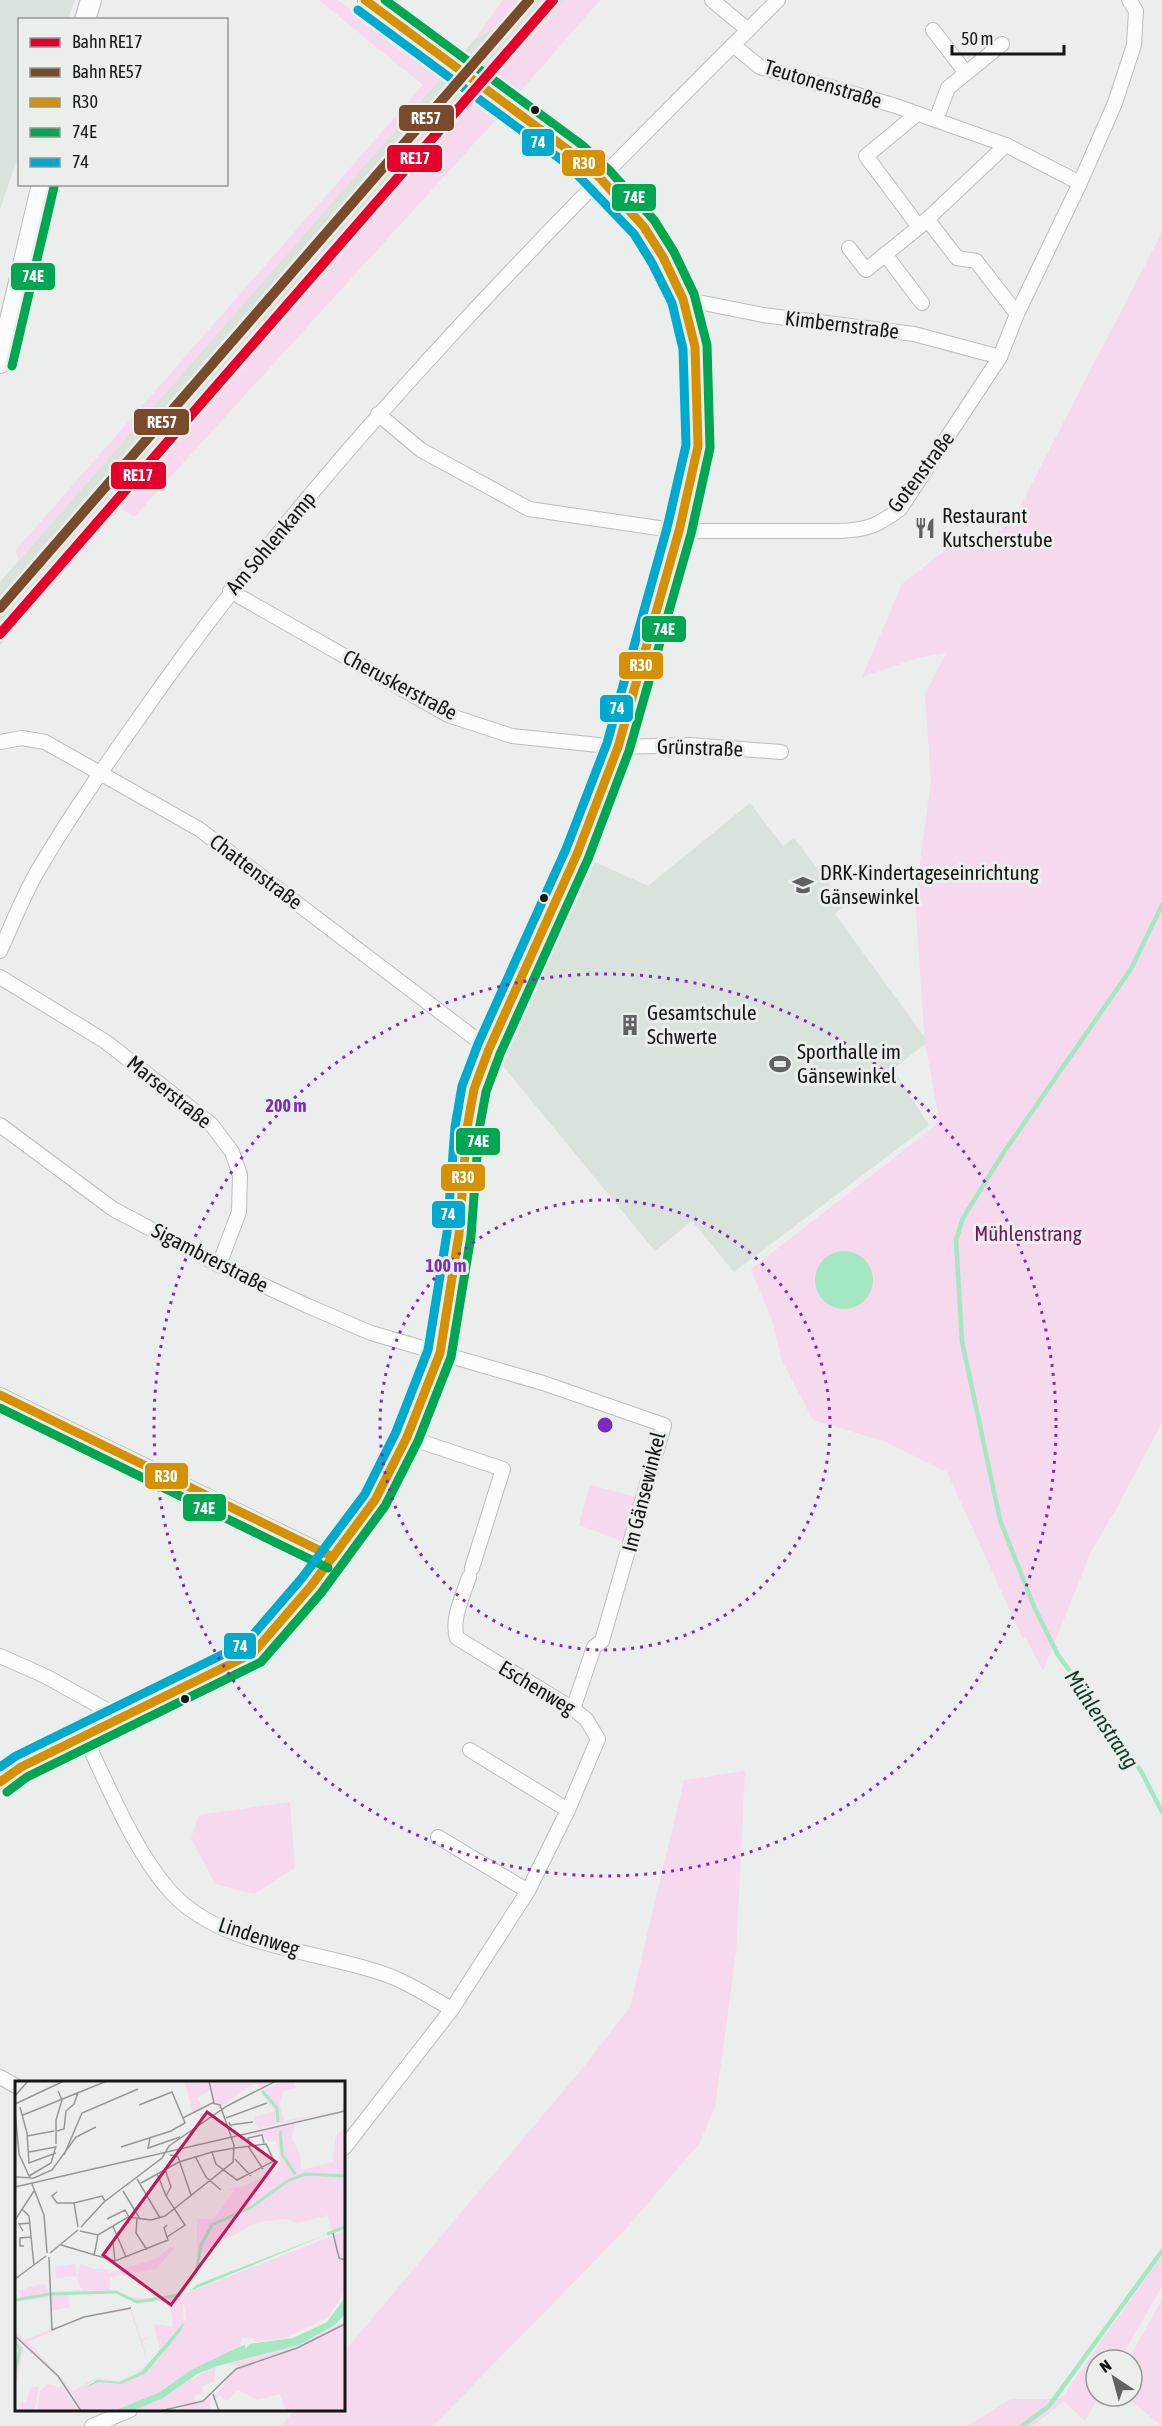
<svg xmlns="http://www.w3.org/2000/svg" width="1162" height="2426" viewBox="0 0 1162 2426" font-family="'Asap Condensed',sans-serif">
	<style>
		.built { fill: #dae2dc }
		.green { fill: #f6d9ec }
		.water { fill: #a4e8c3 }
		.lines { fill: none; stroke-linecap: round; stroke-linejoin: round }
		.stream { stroke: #a4e8c3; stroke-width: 4.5 }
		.street-casing { stroke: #bcbebd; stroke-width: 16 }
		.secondary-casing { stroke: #bcbebd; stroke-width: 22 }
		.street { stroke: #fcfcfc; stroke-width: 14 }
		.secondary { stroke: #fcfcfc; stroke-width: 20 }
		.bus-1-casing { stroke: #eaefec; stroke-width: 14 }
		.bus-2-casing { stroke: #eaefec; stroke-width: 14 }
		.bus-3-casing { stroke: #eaefec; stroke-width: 14 }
		.bus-1 { stroke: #d59103; stroke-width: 9 }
		.bus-2 { stroke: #00a651; stroke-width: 9 }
		.bus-3 { stroke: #00a9ce; stroke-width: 9 }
		.rail-1-casing { stroke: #eaefec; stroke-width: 15 }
		.rail-2-casing { stroke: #eaefec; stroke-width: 15 }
		.rail-1 { stroke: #e4002b; stroke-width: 10 }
		.rail-2 { stroke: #7a4b2a; stroke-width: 10 }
		.ring { fill: none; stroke: #7b2cbf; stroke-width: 3; stroke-dasharray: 3 6 }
		.bus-dot { fill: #151716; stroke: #eaefec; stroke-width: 2 }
		.labels { text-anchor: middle; stroke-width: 6; stroke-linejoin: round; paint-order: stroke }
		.street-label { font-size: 21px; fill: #151716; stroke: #eaefec }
		.poi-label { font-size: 21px; fill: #151716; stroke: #eaefec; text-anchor: start }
		.park-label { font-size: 21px; fill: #73155d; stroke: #eaefec }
		.water-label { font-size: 22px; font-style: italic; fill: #113a26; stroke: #eaefec }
		.inset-river { fill: none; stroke: #a4e8c3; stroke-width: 3 }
		.inset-road { fill: none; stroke: #959896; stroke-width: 1.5 }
		.view { fill: #c2185b; fill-opacity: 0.15; stroke: #c2185b; stroke-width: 3 }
		.inset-edge { fill: none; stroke: #151716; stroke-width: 3 }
		.centre { fill: #7b2cbf; stroke: #eaefec; stroke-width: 3 }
		.ring-label { font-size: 18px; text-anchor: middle; font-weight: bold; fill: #7b2cbf; stroke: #eaefec; stroke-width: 6; stroke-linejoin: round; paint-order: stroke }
		.line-badge { stroke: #eaefec; stroke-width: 2 }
		.badge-label { font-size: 16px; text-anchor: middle; font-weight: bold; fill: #fff }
	</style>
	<rect width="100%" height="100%" fill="#ebeeec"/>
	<g class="built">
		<polygon points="0,0 75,0 68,19 20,20 19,154 0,209"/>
		<polygon points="518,0 564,0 0,645 0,582 474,40 495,27"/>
		<polygon points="750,803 783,846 794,838 845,905 835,914 928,1042 893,1069 929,1125 734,1272 692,1221 655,1251 489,1049 577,854 648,886"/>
	</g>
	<g class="green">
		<polygon points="319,0 338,0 443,76 19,560 15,551 423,85"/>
		<polygon points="503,0 518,0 495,27 474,40"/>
		<polygon points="564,0 600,0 518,94 495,78"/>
		<polygon points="476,99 500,115 134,517 120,508"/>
		<polygon points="1162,232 1162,1422 1119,1504 1091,1552 1043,1671 1025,1637 1023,1639 947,1472 886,1442 813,1420 782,1361 773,1323 751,1269 935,1126 938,1114 925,1043 915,899 931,781 925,694 946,653 921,657 862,677 902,584 961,538 987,540 1012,522"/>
		<polygon points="590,1485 637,1497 624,1542 579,1525"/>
		<polygon points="745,1771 736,1953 715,2107 699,2144 622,2233 433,2426 281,2426 295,2410 344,2410 344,2352 585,2065 630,2007 684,1780"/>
		<polygon points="290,1802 295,1868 254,1894 215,1884 191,1838 199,1815"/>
		<polygon points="1162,2255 1162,2286 1120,2360 1096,2360 1096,2396 1099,2396 1085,2421 1064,2401 1033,2426 967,2426 1011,2399 1061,2399"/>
		<polygon points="1162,2300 1162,2426 1125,2396 1132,2396 1132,2360 1128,2360"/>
	</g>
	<circle class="water" cx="844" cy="1280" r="29"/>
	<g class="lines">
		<g class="stream">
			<polyline points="1162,905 1131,969 1004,1152 963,1218 956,1240 962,1341 1000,1520 1035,1609 1058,1655 1115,1732 1142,1773 1162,1812"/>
			<polyline points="1022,2426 1049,2406 1162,2251"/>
		</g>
		<defs>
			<g id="street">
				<polyline points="712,0 748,30"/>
				<polyline points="933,30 966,73"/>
				<polyline points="733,45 760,67 896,106 1006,145 1080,183"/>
				<polyline points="917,114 866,156 919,227"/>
				<polyline points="936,120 948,88 1002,44"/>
				<polyline points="927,219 957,258 976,261 1017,314"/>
				<polyline points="849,248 866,270 919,227 1006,145"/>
				<polyline points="885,254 922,303"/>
				<polyline points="683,299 763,315 914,334 1000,357"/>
				<path d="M 378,414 L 421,450 L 529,509 L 679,531 L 839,531 C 867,530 877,526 900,509 L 1000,357 L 1017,314 L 1080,183 L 1115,103 L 1134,45 L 1136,11 L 1129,0"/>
				<polyline points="230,591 448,715 512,736 618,747 690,745 781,752"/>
				<polyline points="0,742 22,738 45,742 199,829 489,1049"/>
				<path d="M 0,951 C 13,923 24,893 40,867 C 79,801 124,739 168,677 C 346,430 563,215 778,0"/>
				<polyline points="0,977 106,1042 211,1124 232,1152 240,1175 239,1212 219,1265"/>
				<polyline points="0,1125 113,1209 219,1265 308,1306 371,1333 543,1383 664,1425 602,1641 594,1647 573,1709"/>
				<polyline points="0,1395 333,1557"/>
				<polyline points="407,1437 503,1469 472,1568"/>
				<polyline points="0,1656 45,1676 121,1718"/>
				<path d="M 84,1736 C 108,1785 134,1851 170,1891 C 220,1948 319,1950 387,1975 C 410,1983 431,1998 452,2009"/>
				<polyline points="470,1750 568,1810"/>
				<polyline points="0,1782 21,1767 253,1653 311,1586 375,1500 407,1437 440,1353 459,1234 467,1128 474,1089 489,1049 577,854 618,747 679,531 698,446 695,347 683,299 663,257 644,227 600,178 575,155 365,0"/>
				<polyline points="438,1837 528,1891"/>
				<polyline points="0,2077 16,2086"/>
				<path d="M 344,2148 L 452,2009 L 528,1891 L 568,1810 L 598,1739 L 586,1719 L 573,1709 L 457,1638 C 451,1619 463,1596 469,1577"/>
				<polyline points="92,2426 130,2410"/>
			</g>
			<g id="secondary">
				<polyline points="85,20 91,0"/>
				<polyline points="0,363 42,184"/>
			</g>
		</defs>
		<use href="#street" class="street-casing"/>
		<use href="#secondary" class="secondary-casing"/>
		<use href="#street" class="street"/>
		<use href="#secondary" class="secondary"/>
		<defs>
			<g id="bus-1">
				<polyline points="0,1395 333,1557"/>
				<polyline points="0,1782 21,1767 253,1653 311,1586 375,1500 407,1437 440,1353 459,1234 467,1128 474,1089 489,1049 577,854 618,747 679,531 698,446 695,347 683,299 663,257 644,227 600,178 575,155 365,0"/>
			</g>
			<g id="bus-2">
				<polyline points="12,366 54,187"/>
				<polyline points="0,1408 328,1568"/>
				<polyline points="7,1792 27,1777 261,1662 321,1593 385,1506 418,1441 451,1357 471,1236 479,1130 486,1092 500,1054 588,859 629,751 691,534 710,448 707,345 694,294 674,252 654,220 609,170 582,145 385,0"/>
			</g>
			<polyline id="bus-3" points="0,1767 16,1756 246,1643 302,1578 365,1494 396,1432 428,1350 447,1233 455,1127 462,1086 478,1044 566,849 607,743 667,528 686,445 683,349 672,303 652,263 634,234 567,164 358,10"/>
		</defs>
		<use href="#bus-1" class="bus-1-casing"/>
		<use href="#bus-2" class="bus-2-casing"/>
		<use href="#bus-3" class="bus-3-casing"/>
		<use href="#bus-1" class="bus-1"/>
		<use href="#bus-2" class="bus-2"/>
		<use href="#bus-3" class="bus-3"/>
		<defs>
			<polyline id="rail-1" points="0,634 553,0"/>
			<polyline id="rail-2" points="0,608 529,0"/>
		</defs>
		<use href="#rail-1" class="rail-1-casing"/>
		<use href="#rail-2" class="rail-2-casing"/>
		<use href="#rail-1" class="rail-1"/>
		<use href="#rail-2" class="rail-2"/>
	</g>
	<g class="ring">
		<circle cx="605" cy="1425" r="225"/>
		<circle cx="605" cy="1425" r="451"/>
	</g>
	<defs>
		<symbol id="restaurant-bare" viewBox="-9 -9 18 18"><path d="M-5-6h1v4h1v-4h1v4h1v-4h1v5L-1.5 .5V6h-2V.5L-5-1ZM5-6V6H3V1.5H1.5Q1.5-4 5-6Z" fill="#606261" stroke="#eaefec" stroke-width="2.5" paint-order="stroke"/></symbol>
		<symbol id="school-bare" viewBox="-9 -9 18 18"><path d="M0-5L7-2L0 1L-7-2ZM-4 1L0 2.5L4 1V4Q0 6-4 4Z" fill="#606261" stroke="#eaefec" stroke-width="2.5" paint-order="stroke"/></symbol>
		<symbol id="building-bare" viewBox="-9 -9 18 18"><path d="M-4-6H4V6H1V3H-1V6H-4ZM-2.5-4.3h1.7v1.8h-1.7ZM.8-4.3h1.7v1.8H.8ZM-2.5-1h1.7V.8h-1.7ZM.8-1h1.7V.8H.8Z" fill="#606261" stroke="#eaefec" stroke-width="2.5" paint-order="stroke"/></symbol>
		<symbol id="stadium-bare" viewBox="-9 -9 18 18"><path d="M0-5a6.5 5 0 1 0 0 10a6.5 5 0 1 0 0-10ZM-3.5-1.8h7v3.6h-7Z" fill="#606261" stroke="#eaefec" stroke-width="2.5" paint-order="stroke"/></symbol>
	</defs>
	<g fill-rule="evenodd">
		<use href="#restaurant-bare" x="910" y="513" width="30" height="30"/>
		<use href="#school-bare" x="788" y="870" width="30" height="30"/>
		<use href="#building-bare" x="615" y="1010" width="30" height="30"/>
		<use href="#stadium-bare" x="765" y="1049" width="30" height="30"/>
	</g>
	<g class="bus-dot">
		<circle cx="535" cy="110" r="5"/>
		<circle cx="544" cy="898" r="5"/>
		<circle cx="185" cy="1699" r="5"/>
	</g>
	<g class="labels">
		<g class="street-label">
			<text transform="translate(823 84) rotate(17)" y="7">Teutonenstraße</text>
			<text transform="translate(842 325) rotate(7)" y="7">Kimbernstraße</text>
			<text transform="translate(921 472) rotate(-53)" y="7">Gotenstraße</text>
			<text transform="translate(271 543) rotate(-50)" y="7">Am Sohlenkamp</text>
			<text transform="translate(400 685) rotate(28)" y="7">Cheruskerstraße</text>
			<text transform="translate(700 748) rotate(2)" y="7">Grünstraße</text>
			<text transform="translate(256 872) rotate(37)" y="7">Chattenstraße</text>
			<text transform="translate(169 1092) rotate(39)" y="7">Marserstraße</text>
			<text transform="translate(210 1258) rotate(27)" y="7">Sigambrerstraße</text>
			<text transform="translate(644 1492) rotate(-76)" y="7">Im Gänsewinkel</text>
			<text transform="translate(537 1688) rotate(31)" y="7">Eschenweg</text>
			<text transform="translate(259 1937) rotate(18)" y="7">Lindenweg</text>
		</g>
		<g class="poi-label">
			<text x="942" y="523">Restaurant<tspan x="942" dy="24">Kutscherstube</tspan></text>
			<text x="820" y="880">DRK-Kindertageseinrichtung<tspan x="820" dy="24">Gänsewinkel</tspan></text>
			<text x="647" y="1020">Gesamtschule<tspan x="647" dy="24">Schwerte</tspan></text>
			<text x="797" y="1059">Sporthalle im<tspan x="797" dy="24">Gänsewinkel</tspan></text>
		</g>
		<g class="park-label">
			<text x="1028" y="1241">Mühlenstrang</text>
		</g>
		<g class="water-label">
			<text transform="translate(1102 1719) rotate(56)" y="8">Mühlenstrang</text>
		</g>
	</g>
	<g transform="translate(15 2081)">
		<rect width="330" height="330" fill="#ebeeec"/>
		<path d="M 170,0 L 194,2 L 195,9 L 183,17 L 188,28 L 178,32 ZM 194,0 L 258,0 L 245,6 L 242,3 L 236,4 L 207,25 L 199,21 ZM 267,0 L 279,2 L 281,7 L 269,10 L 264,22 L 269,40 L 330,28 L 218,53 L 242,47 L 239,36 L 260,30 L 245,11 ZM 280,42 L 277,58 L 285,73 L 286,89 L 318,81 L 321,54 L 330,47 L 330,144 L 317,150 L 313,134 L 283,142 L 270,138 L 243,141 L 182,174 L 182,138 L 199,138 L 219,110 L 214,108 L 230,105 L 261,89 L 266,81 L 261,59 L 254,61 L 246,52 L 218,56 ZM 330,150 L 330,210 L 313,237 L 269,257 L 241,261 L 236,256 L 227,257 L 224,266 L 213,273 L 176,289 L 146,311 L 99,330 L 67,330 L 48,300 L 0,254 L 0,250 L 10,259 L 69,236 L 116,228 L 126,258 L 136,256 L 127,259 L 132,280 L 115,229 L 70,236 L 13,261 L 58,310 L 79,298 L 87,298 L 104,300 L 122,292 L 145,271 L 139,243 L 158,246 L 155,220 L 121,222 L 100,212 L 54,213 L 55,226 L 35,230 L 34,211 L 67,209 L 62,198 L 65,182 L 78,188 L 93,188 L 94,192 L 143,177 L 156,165 L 160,167 L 141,188 L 95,196 L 95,209 L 114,216 L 152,218 L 175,211 L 167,218 L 169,238 L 165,249 L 129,288 L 105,301 L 80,299 L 66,309 L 83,301 L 106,303 L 133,291 L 166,250 L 171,238 L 168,218 L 177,210 ZM 60,183 L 62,195 L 41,197 L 40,186 ZM 27,203 L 32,204 L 33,217 L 0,221 L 0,217 L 6,217 L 4,209 ZM 330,240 L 330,330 L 272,330 L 264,313 L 243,319 L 223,309 L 212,320 L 204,315 L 201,318 L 200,314 L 223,285 L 211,283 L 284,264 ZM 0,257 L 9,267 L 0,309 L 3,265 L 0,267 ZM 201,285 L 199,301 L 187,305 L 188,312 L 179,315 L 181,321 L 140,330 L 117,330 ZM 33,303 L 48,307 L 63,330 L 22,330 L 25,310 ZM 24,305 L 20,330 L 4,330 L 6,321 L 11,322 L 15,307 ZM 196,316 L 195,330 L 164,330 L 166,327 Z" fill="#f6d9ec"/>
		<path d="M 315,152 L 175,210 L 181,204 ZM 330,217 L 330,233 L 320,244 L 284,264 L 202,285 L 182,293 L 148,317 L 117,330 L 99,330 L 145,311 L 176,289 L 224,266 L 230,264 L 231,268 L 234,263 L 278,257 L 312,241 ZM 170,240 L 166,250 L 131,292 L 106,303 L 83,301 L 68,308 L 82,299 L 105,301 L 127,290 Z" fill="#a4e8c3"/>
		<path class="inset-river" d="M 247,10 L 262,27 L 263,41M 265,50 L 267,73 L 280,93M 312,153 L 330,146M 0,219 L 35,213 L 101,211 L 122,221 L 164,214 L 181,193 L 186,164 L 197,144 L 235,127 L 274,99 L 291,93 L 330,95M 0,261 L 5,268 L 0,291"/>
		<path class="inset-road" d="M 194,0 L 199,22M 0,15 L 13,0M 0,23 L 49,0M 5,26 L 12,52 L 14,82 L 41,72M 0,29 L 4,73 L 15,97M 8,34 L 92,0M 211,37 L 252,22M 214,41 L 215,44 L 238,41M 42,50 L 49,48 L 51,30 L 59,23 L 63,12M 12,55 L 39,50M 135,57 L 133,67 L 165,56M 41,63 L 41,39 L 47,19 L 43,10M 233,65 L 248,88M 235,65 L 233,57 L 247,54 L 249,62M 106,66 L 156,50 L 170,42 L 168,37M 14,71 L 41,66M 49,74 L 67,32 L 123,8M 155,74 L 163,76 L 176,114M 180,75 L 191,96 L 206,109M 220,78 L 236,95M 150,88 L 156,106 L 151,115M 142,92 L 151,115 L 170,144 L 152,156M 14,95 L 36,82 L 41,65M 0,96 L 19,97 L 37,89 L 61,56 L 81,46M 122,98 L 145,137M 126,102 L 164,81 L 197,71 L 220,67 L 251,63 L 259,80 L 222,99 L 201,83 L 197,71M 17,103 L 29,134 L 32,172M 0,106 L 330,30M 108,110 L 125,138M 42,111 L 37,115 L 42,122 L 59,122 L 63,146M 59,122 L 87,115 L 90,120M 7,128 L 14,135 L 19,185M 122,137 L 121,152 L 132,169M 92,138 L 110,129 L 114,136M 0,139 L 19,110M 98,145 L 111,176M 66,146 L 89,121 L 147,77 L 154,65 L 212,25 L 261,0M 8,150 L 4,143 L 15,142M 65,150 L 83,154 L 113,136 L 136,139 L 150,135 L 218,81 L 219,64 L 205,24 L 197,22 L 168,37 L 157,11 L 124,24M 318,152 L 324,177 L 330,179M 98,162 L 100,180M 46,164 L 100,180 L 153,159 L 149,147 L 152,144M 9,165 L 5,165 L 5,157 L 16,156M 35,172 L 63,149M 79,175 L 83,154M 34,176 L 37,249 L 69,236 L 116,227M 0,198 L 31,175M 0,255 L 43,295 L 66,330M 198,313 L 204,330M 145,330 L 188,320 L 221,288 L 282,267 L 330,243"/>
		<path class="view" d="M 192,31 L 261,81 L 156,224 L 88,174 Z"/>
		<rect width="330" height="330" class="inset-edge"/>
	</g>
	<circle cx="605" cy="1425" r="9" class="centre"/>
	<g class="ring-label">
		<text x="286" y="1112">200 m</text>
		<text x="446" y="1272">100 m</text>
	</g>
	<g class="line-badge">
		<rect x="398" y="104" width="57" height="28" rx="6" fill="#7a4b2a"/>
		<rect x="521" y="128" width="34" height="29" rx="6" fill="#00a9ce"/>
		<rect x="386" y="144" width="57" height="29" rx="6" fill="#e4002b"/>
		<rect x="561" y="149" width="45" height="28" rx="6" fill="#d59103"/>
		<rect x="611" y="183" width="46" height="29" rx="6" fill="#00a651"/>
		<rect x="10" y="262" width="46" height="29" rx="6" fill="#00a651"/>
		<rect x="133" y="408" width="57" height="28" rx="6" fill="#7a4b2a"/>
		<rect x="110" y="461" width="57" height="29" rx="6" fill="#e4002b"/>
		<rect x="641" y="615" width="46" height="28" rx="6" fill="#00a651"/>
		<rect x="618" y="651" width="46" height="29" rx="6" fill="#d59103"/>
		<rect x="599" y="694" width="35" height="29" rx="6" fill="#00a9ce"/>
		<rect x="455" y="1127" width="46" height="29" rx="6" fill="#00a651"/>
		<rect x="440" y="1163" width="46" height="29" rx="6" fill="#d59103"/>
		<rect x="431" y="1200" width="35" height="29" rx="6" fill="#00a9ce"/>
		<rect x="144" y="1462" width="45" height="28" rx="6" fill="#d59103"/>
		<rect x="182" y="1493" width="45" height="29" rx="6" fill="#00a651"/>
		<rect x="223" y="1632" width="34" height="28" rx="6" fill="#00a9ce"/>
	</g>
	<g class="badge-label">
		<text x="426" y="124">RE57</text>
		<text x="538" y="148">74</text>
		<text x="415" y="164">RE17</text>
		<text x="584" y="169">R30</text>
		<text x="634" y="203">74E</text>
		<text x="33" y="282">74E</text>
		<text x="162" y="428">RE57</text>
		<text x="138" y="481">RE17</text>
		<text x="664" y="635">74E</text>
		<text x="641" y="671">R30</text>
		<text x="617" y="714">74</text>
		<text x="478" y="1147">74E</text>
		<text x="463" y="1183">R30</text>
		<text x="448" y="1220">74</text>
		<text x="166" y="1482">R30</text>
		<text x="204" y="1514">74E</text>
		<text x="240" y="1652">74</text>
	</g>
	<rect x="18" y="18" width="210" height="168" fill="#eaefec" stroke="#959996" stroke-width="1.5"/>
	<rect x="30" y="38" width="30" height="9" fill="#e4002b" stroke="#959996" stroke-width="1.5"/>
	<text x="72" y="48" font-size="18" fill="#151716">Bahn RE17</text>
	<rect x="30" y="68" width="30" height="9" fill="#7a4b2a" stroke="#959996" stroke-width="1.5"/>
	<text x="72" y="78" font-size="18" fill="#151716">Bahn RE57</text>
	<rect x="30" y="98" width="30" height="9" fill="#d59103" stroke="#959996" stroke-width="1.5"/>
	<text x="72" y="108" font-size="18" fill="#151716">R30</text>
	<rect x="30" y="128" width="30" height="9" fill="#00a651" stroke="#959996" stroke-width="1.5"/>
	<text x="72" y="138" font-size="18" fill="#151716">74E</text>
	<rect x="30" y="158" width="30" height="9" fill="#00a9ce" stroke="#959996" stroke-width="1.5"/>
	<text x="72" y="168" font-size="18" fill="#151716">74</text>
	<g transform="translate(1114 2378) rotate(324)"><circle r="28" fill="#eaefec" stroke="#959996" stroke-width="1.5"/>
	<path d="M0-4.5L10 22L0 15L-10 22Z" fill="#606261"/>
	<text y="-9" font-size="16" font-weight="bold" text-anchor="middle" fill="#151716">N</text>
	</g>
	<path d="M952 45v9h112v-9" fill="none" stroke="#151716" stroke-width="3"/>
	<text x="961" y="45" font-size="18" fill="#151716" stroke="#eaefec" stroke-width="4.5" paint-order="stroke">50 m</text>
</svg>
